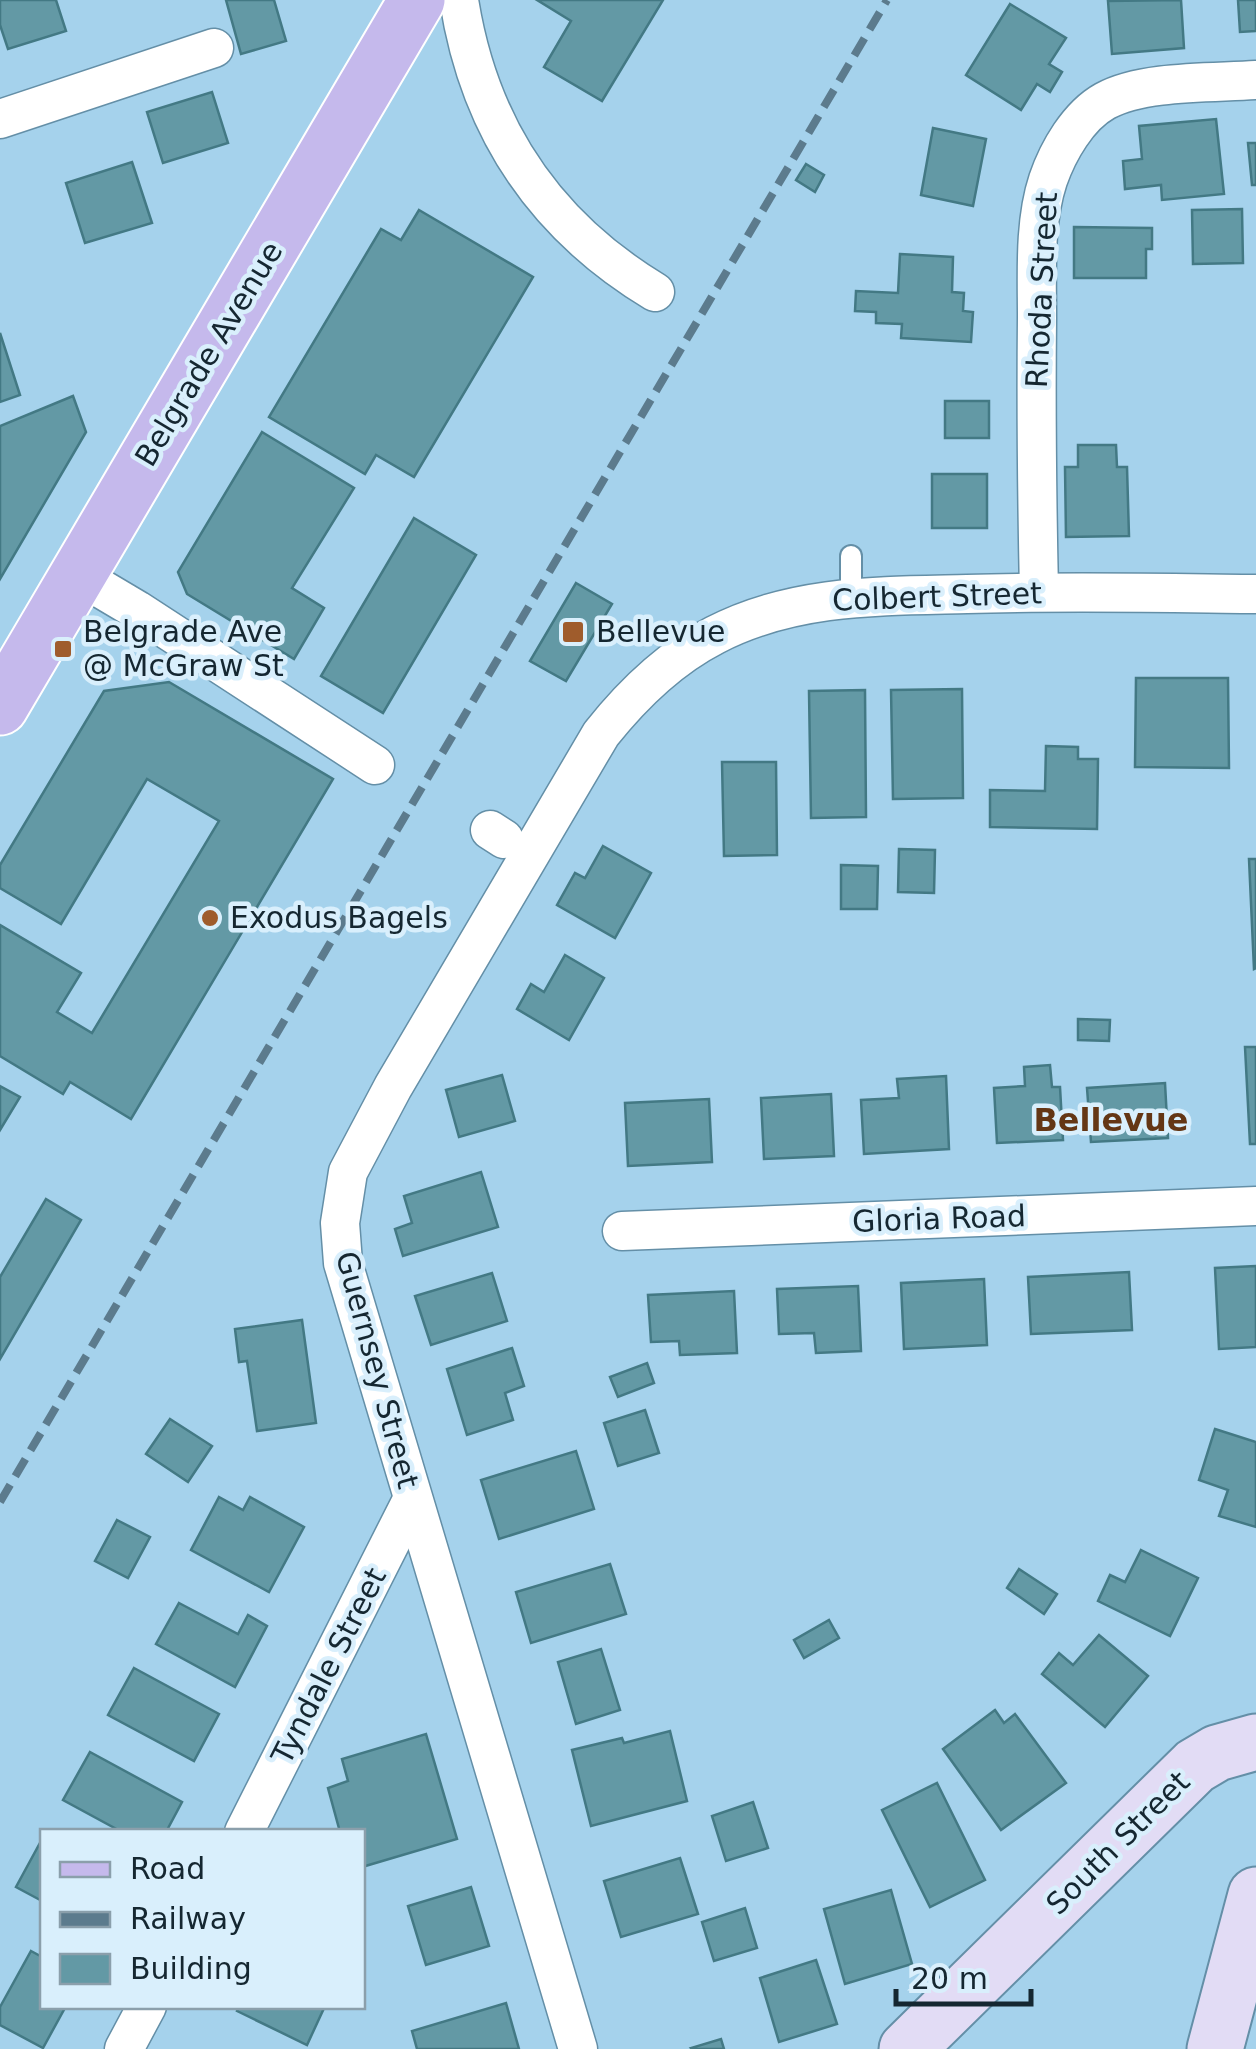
<svg xmlns="http://www.w3.org/2000/svg" width="1256" height="2049" viewBox="0 0 1256 2049" font-family="'DejaVu Sans',sans-serif">
	<style>
		.building { fill: #6399a5; stroke: #437984; stroke-width: 2.5 }
		.lines { fill: none; stroke-linecap: round; stroke-linejoin: round }
		.lane-casing { stroke: #648fa7; stroke-width: 24 }
		.street-casing { stroke: #648fa7; stroke-width: 41 }
		.secondary-casing { stroke: #648fa7; stroke-width: 59 }
		.primary-casing { stroke: #fff; stroke-width: 59 }
		.lane { stroke: #fff; stroke-width: 20 }
		.street { stroke: #fff; stroke-width: 38 }
		.secondary { stroke: #e2dcf5; stroke-width: 55 }
		.primary { stroke: #c5b9ec; stroke-width: 55 }
		.rail { stroke: #5c7b8d; stroke-width: 8; stroke-dasharray: 20 10; stroke-linecap: butt }
		.poi-dot { fill: #9f5c2c; stroke: #d9effc; stroke-width: 4 }
		.labels { text-anchor: middle; stroke-width: 9; stroke-linejoin: round; paint-order: stroke }
		.street-label { font-size: 30px; fill: #152731; stroke: #d9effc }
		.poi-label { font-size: 30px; fill: #152731; stroke: #d9effc; text-anchor: start }
		.neighbourhood-label { font-size: 32px; font-weight: bold; fill: #643614; stroke: #d9effc }
	</style>
	<rect width="100%" height="100%" fill="#a5d2ec"/>
	<g class="building">
		<polygon points="0,0 56,0 66,31 8,49 0,25"/>
		<polygon points="226,0 274,0 286,41 241,54"/>
		<polygon points="537,0 663,0 602,101 544,67 571,21"/>
		<polygon points="1181,0 1184,48 1112,54 1108,1"/>
		<polygon points="1238,0 1256,0 1256,31 1240,32"/>
		<polygon points="1010,4 1066,38 1049,64 1062,72 1050,92 1037,84 1021,110 966,75"/>
		<polygon points="212,92 228,143 163,163 147,112"/>
		<polygon points="1216,119 1224,194 1162,200 1161,185 1125,189 1123,161 1142,159 1139,126"/>
		<polygon points="933,128 986,139 973,206 921,195"/>
		<polygon points="1248,143 1256,143 1256,185 1252,185"/>
		<polygon points="132,162 152,223 85,243 66,183"/>
		<polygon points="806,164 824,175 815,192 796,180"/>
		<polygon points="1242,209 1243,263 1193,264 1192,210"/>
		<polygon points="419,210 533,277 414,477 376,455 365,474 269,417 381,229 401,240"/>
		<polygon points="1074,227 1152,228 1152,249 1146,249 1146,278 1074,278"/>
		<polygon points="900,254 953,257 952,292 964,293 963,311 973,312 971,342 901,338 902,324 876,323 876,312 855,311 856,291 898,293"/>
		<polygon points="0,333 20,395 0,402"/>
		<polygon points="73,396 86,432 0,579 0,426"/>
		<rect x="945" y="401" width="44" height="37"/>
		<polygon points="262,432 354,488 292,588 324,608 294,659 187,594 178,572"/>
		<polygon points="1078,445 1116,445 1117,467 1127,467 1129,536 1066,537 1065,467 1078,467"/>
		<rect x="932" y="474" width="55" height="54"/>
		<polygon points="414,518 476,555 383,713 321,676"/>
		<polygon points="576,583 612,604 566,681 530,661"/>
		<polygon points="1136,678 1228,678 1229,768 1135,767"/>
		<polygon points="169,682 333,779 131,1119 70,1082 63,1094 0,1056 0,925 81,973 57,1012 92,1033 219,821 147,779 61,924 0,888 0,865 104,691"/>
		<polygon points="962,689 963,798 893,799 891,690"/>
		<polygon points="865,690 866,817 811,818 809,691"/>
		<polygon points="1046,746 1078,747 1078,759 1098,759 1097,829 990,827 990,790 1045,791"/>
		<polygon points="722,762 776,762 777,855 724,856"/>
		<polygon points="603,846 651,873 615,938 557,905 575,873 585,878"/>
		<polygon points="899,849 935,850 934,893 898,892"/>
		<polygon points="1249,859 1256,859 1256,968 1254,969"/>
		<polygon points="841,865 878,866 877,909 841,909"/>
		<polygon points="565,955 604,978 569,1040 517,1009 531,984 544,992"/>
		<polygon points="1078,1019 1110,1020 1109,1041 1078,1040"/>
		<polygon points="1245,1047 1256,1047 1256,1144 1250,1144"/>
		<polygon points="1050,1065 1052,1087 1060,1087 1063,1140 997,1143 994,1088 1025,1086 1024,1067"/>
		<polygon points="502,1075 515,1121 459,1137 446,1090"/>
		<polygon points="946,1076 949,1149 864,1154 861,1100 899,1098 897,1079"/>
		<polygon points="1165,1083 1168,1138 1091,1142 1087,1088"/>
		<polygon points="0,1086 20,1097 0,1130"/>
		<polygon points="831,1094 834,1156 764,1159 761,1098"/>
		<polygon points="709,1099 712,1162 628,1166 625,1103"/>
		<polygon points="481,1172 498,1227 403,1256 395,1229 412,1223 404,1196"/>
		<polygon points="46,1199 81,1220 0,1359 0,1277"/>
		<polygon points="1256,1266 1256,1347 1219,1349 1215,1268"/>
		<polygon points="1129,1272 1132,1330 1031,1334 1028,1277"/>
		<polygon points="492,1273 507,1321 431,1345 415,1296"/>
		<polygon points="984,1279 987,1345 904,1349 901,1283"/>
		<polygon points="858,1286 861,1351 816,1353 814,1333 779,1334 777,1289"/>
		<polygon points="734,1291 737,1353 680,1355 679,1341 651,1342 648,1295"/>
		<polygon points="302,1320 316,1423 257,1431 247,1361 239,1362 235,1329"/>
		<polygon points="512,1348 524,1386 505,1393 513,1420 467,1435 447,1369"/>
		<polygon points="647,1363 654,1383 618,1397 610,1377"/>
		<polygon points="645,1410 659,1453 618,1466 604,1423"/>
		<polygon points="170,1419 212,1446 188,1482 146,1454"/>
		<polygon points="1215,1429 1256,1442 1256,1527 1219,1516 1228,1490 1199,1480"/>
		<polygon points="576,1451 594,1509 499,1539 481,1480"/>
		<polygon points="219,1497 243,1510 250,1497 304,1527 269,1592 191,1550"/>
		<polygon points="117,1520 150,1537 128,1578 95,1561"/>
		<polygon points="1141,1550 1198,1578 1170,1636 1098,1601 1110,1575 1125,1582"/>
		<polygon points="610,1564 626,1614 531,1643 516,1592"/>
		<polygon points="1019,1569 1057,1594 1044,1614 1007,1588"/>
		<polygon points="179,1603 238,1634 248,1615 267,1626 235,1687 156,1644"/>
		<polygon points="829,1620 839,1638 804,1658 794,1640"/>
		<polygon points="1099,1635 1148,1676 1105,1727 1042,1674 1059,1653 1073,1665"/>
		<polygon points="601,1649 620,1710 576,1724 558,1662"/>
		<polygon points="134,1668 219,1714 194,1761 108,1715"/>
		<polygon points="995,1710 1004,1723 1015,1714 1066,1783 1001,1830 943,1749"/>
		<polygon points="670,1731 687,1801 591,1826 572,1750 622,1738 624,1743"/>
		<polygon points="426,1734 457,1839 362,1867 362,1832 340,1832 328,1788 348,1781 342,1759"/>
		<polygon points="90,1752 182,1802 166,1832 122,1832 63,1800"/>
		<polygon points="937,1783 985,1880 930,1907 882,1810"/>
		<polygon points="753,1802 768,1848 726,1861 712,1816"/>
		<polygon points="41,1841 42,1842 42,1901 16,1887"/>
		<polygon points="680,1858 698,1914 621,1937 604,1881"/>
		<polygon points="471,1887 489,1946 426,1965 408,1906"/>
		<polygon points="891,1890 912,1964 845,1984 824,1909"/>
		<polygon points="745,1908 757,1948 714,1961 702,1922"/>
		<polygon points="31,1951 42,1957 42,2006 66,2006 43,2048 0,2025 0,2007"/>
		<polygon points="816,1960 837,2024 779,2042 760,1978"/>
		<polygon points="506,2003 519,2049 417,2049 412,2031"/>
		<polygon points="239,2006 325,2006 307,2045 237,2011"/>
		<polygon points="721,2039 724,2049 692,2049 691,2048"/>
	</g>
	<g class="lines">
		<defs>
			<polyline id="lane" points="851,556 851,597"/>
			<g id="street">
				<path d="M 459,0 C 479,128 544,225 655,292"/>
				<polyline points="0,119 214,48"/>
				<polyline points="78,575 137,610 375,765"/>
				<path d="M 1039,592 C 1037,500 1036,409 1037,317 C 1037,273 1034,222 1048,180 C 1058,151 1078,116 1105,101 C 1143,80 1213,83 1256,80"/>
				<polyline points="490,830 504,839"/>
				<polyline points="622,1231 1256,1206"/>
				<polyline points="244,1832 412,1500"/>
				<polyline points="124,2049 147,2006"/>
				<path d="M 578,2049 L 343,1263 L 340,1223 L 348,1172 L 393,1087 L 601,734 C 632,695 670,658 715,635 C 794,594 881,596 967,594 C 1063,591 1160,593 1256,594"/>
			</g>
			<g id="secondary">
				<polyline points="907,2049 1195,1766 1217,1753 1256,1742"/>
				<polyline points="1215,2049 1256,1895"/>
			</g>
			<polyline id="primary" points="0,707 417,0"/>
		</defs>
		<use href="#lane" class="lane-casing"/>
		<use href="#street" class="street-casing"/>
		<use href="#secondary" class="secondary-casing"/>
		<use href="#primary" class="primary-casing"/>
		<use href="#lane" class="lane"/>
		<use href="#street" class="street"/>
		<use href="#secondary" class="secondary"/>
		<use href="#primary" class="primary"/>
		<polyline class="rail" points="0,1502 887,0"/>
	</g>
	<g class="poi-dot">
		<rect x="561" y="620" width="24" height="24" rx="5"/>
		<rect x="53" y="639" width="20" height="20" rx="5"/>
		<circle cx="210" cy="918" r="10"/>
	</g>
	<g class="labels">
		<g class="street-label">
			<text transform="translate(1042 290) rotate(-87)" y="10">Rhoda Street</text>
			<text transform="translate(209 354) rotate(-59)" y="10">Belgrade Avenue</text>
			<text transform="translate(937 597) rotate(-2)" y="10">Colbert Street</text>
			<text transform="translate(939 1219) rotate(-2)" y="10">Gloria Road</text>
			<text transform="translate(377 1370) rotate(75)" y="10">Guernsey Street</text>
			<text transform="translate(329 1666) rotate(-63)" y="10">Tyndale Street</text>
			<text transform="translate(1118 1843) rotate(-45)" y="10">South Street</text>
		</g>
		<g class="poi-label">
			<text x="83" y="642">Belgrade Ave<tspan x="83" dy="34">@ McGraw St</tspan></text>
			<text x="596" y="642">Bellevue</text>
			<text x="230" y="928">Exodus Bagels</text>
		</g>
		<g class="neighbourhood-label">
			<text x="1111" y="1131">Bellevue</text>
		</g>
	</g>
	<rect x="40" y="1829" width="325" height="180" fill="#d9effc" stroke="#8b9fab" stroke-width="2.5"/>
	<rect x="60" y="1862" width="50" height="15" fill="#c5b9ec" stroke="#8b9fab" stroke-width="2.5"/>
	<text x="130" y="1879" font-size="30" fill="#152731">Road</text>
	<rect x="60" y="1912" width="50" height="15" fill="#5c7b8d" stroke="#8b9fab" stroke-width="2.5"/>
	<text x="130" y="1929" font-size="30" fill="#152731">Railway</text>
	<rect x="60" y="1954" width="50" height="30" fill="#6399a5" stroke="#8b9fab" stroke-width="2.5"/>
	<text x="130" y="1979" font-size="30" fill="#152731">Building</text>
	<path d="M896 1989v15h135v-15" fill="none" stroke="#152731" stroke-width="5"/>
	<text x="911" y="1989" font-size="30" fill="#152731" stroke="#d9effc" stroke-width="8" paint-order="stroke">20 m</text>
</svg>
